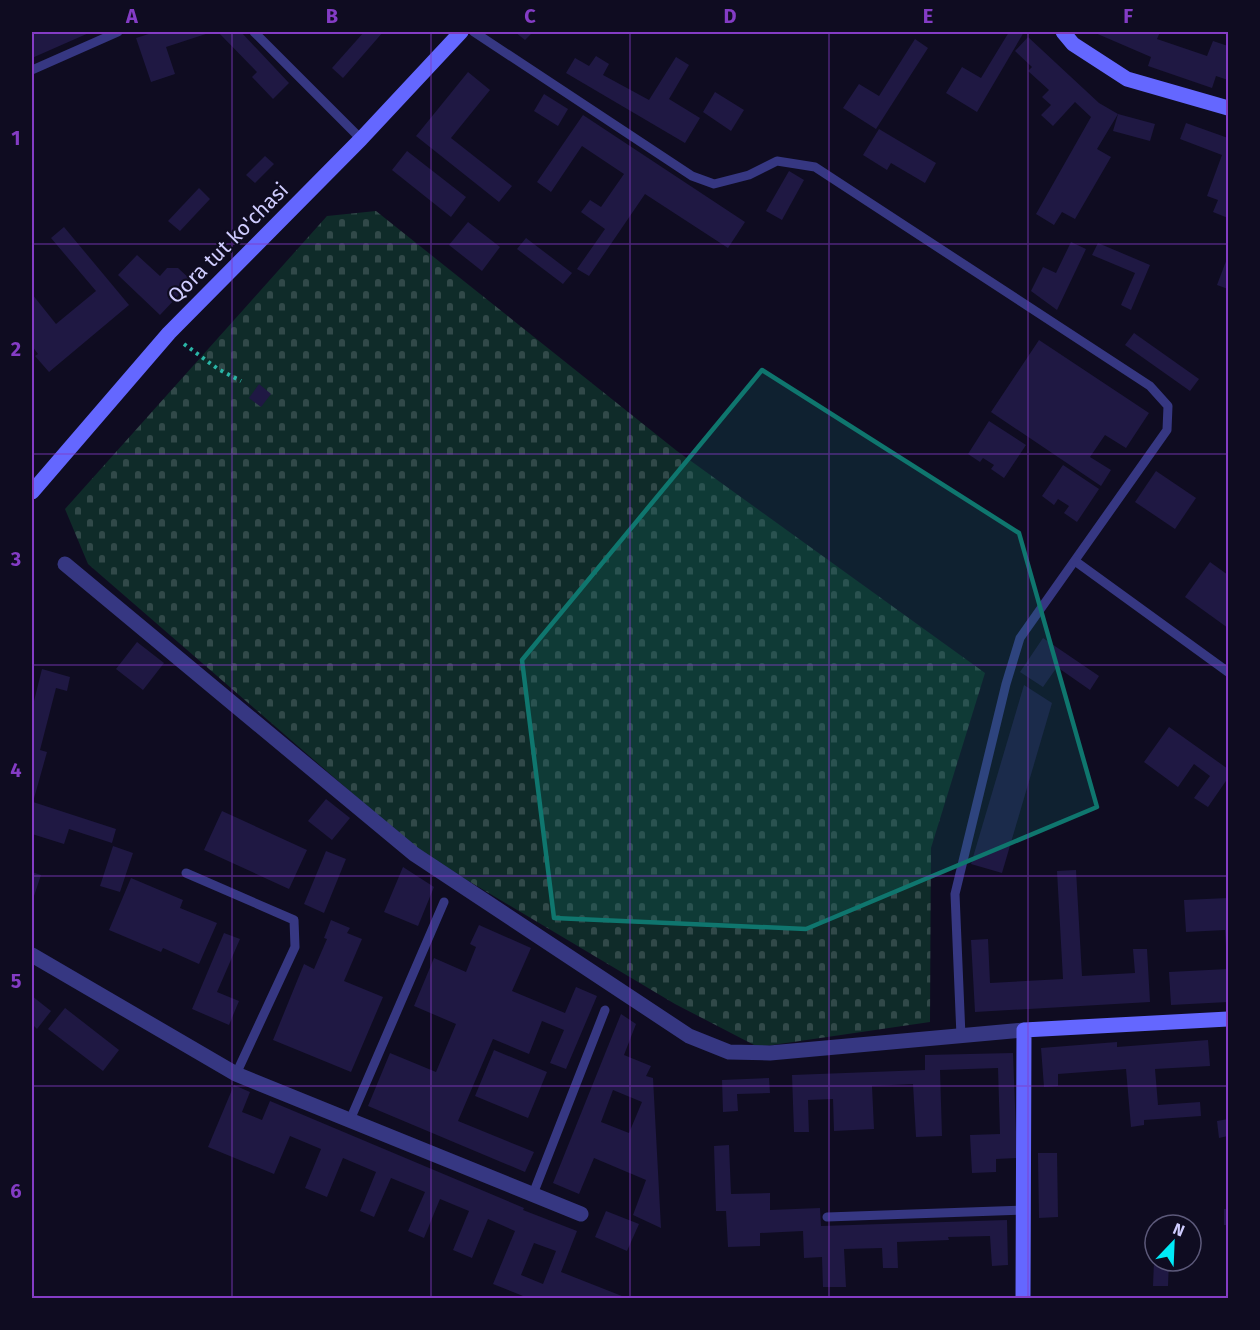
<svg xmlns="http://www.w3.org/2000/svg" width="1260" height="1330" viewBox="0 0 1260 1330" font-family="'Fira Sans',sans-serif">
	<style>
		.cemetery { fill: url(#cemetery-stones) }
		.building { fill: #1f1843; fill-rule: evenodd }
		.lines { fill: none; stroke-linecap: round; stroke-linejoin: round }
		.path { stroke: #2ab5a6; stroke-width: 4; stroke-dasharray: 3 4.5; stroke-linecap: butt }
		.lane { stroke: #363782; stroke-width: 9 }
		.street { stroke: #363782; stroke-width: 15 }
		.secondary { stroke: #6467ff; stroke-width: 15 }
		.marked { fill: #0f766e; fill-opacity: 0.2; stroke: #0f766e; stroke-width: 4.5; stroke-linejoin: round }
		.grid { fill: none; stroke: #843cc5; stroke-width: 1.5; stroke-opacity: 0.55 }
		.labels { text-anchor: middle; stroke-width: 4.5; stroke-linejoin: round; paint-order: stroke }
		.street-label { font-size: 21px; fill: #d0cdff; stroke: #0f0c21 }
		.neatline { fill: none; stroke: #843cc5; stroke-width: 2 }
		.grid-label { font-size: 20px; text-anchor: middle; font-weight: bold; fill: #843cc5 }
	</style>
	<defs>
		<pattern id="cemetery-stones" width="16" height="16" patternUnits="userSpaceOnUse" patternTransform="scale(1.5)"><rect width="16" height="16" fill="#0f2b29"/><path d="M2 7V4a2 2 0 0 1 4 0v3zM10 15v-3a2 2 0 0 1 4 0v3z" fill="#314949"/></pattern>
	</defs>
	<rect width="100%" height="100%" fill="#0f0c21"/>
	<polygon class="cemetery" points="376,211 677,451 985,673 931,848 930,1022 758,1047 675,1004 420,852 88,564 65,509 327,216"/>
	<g class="building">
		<polygon points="32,32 91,32 32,58"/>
		<polygon points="155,32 212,32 166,47 175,74 151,82 136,38"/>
		<polygon points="218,32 241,32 289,83 273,99 252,77 257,72"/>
		<polygon points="364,32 383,32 343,78 332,68"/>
		<polygon points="515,32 533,32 525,40"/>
		<polygon points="1009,32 1024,32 977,112 946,93 962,67 981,78"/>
		<polygon points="1093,32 1160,32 1157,39 1207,56 1213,41 1228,46 1228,80 1216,76 1212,88 1148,66 1151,57"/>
		<polygon points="1028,37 1099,103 1118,114 1097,149 1111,157 1075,219 1062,212 1054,225 1036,214 1091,117 1075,102 1053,126 1041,115 1051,105 1042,97 1049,90 1028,71 1032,67 1015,51"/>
		<polygon points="915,39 928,48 876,129 843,108 859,84 879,96"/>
		<polygon points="596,56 609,64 603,75 649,100 676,57 689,65 669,99 700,118 685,143 566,73 575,58 589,66"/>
		<polygon points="468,72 490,90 451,138 512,186 499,202 416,136"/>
		<polygon points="715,92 744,110 731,131 703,112"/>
		<polygon points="544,94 568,109 558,126 534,111"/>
		<polygon points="1118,114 1155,124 1150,141 1113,131"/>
		<polygon points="583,115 745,222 728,248 645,194 589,276 577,269 605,229 581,212 590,200 601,207 624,174 582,146 551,192 537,182"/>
		<polygon points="1186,123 1228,138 1228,218 1213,212 1218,200 1207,196 1222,155 1180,139"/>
		<polygon points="879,129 936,163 925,183 891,163 887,170 863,155"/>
		<polygon points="407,151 466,197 451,217 392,170"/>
		<polygon points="265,156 274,164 255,183 246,175"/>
		<polygon points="789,171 804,180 782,220 766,211"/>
		<polygon points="199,188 210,199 180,231 168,221"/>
		<polygon points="468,222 500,247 482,271 449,245"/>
		<polygon points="64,227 129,305 49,372 35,356 38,354 32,346 32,294 56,324 96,291 51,238"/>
		<polygon points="526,238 572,273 563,284 517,249"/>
		<polygon points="1071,242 1086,249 1057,310 1031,291 1043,267 1056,273"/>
		<polygon points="1098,243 1150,265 1131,310 1121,305 1135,273 1092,255"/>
		<polygon points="137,255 160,276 167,268 178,268 192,281 160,315 118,275"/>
		<polygon points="1228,256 1228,289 1217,285"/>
		<polygon points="1134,333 1199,379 1190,391 1125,345"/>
		<polygon points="1039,340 1149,413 1126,448 1105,435 1090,457 1111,470 1101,486 991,412"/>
		<polygon points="259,384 271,394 261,407 249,398"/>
		<polygon points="989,421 1026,445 1004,478 991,469 994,465 983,458 980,462 968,454"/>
		<polygon points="1063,465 1099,489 1077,522 1064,513 1069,506 1058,499 1054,505 1042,496"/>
		<polygon points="1156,471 1196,498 1175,529 1135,502"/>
		<polygon points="1210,562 1228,575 1228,628 1185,597"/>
		<polygon points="1043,638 1099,676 1090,690 1057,667 1043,687 1020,672"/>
		<polygon points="137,642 164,663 143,690 116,669"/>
		<polygon points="42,669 70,677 67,691 56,688 40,750 47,752 33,802 116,829 112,843 69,829 64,844 32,834 32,709"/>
		<polygon points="1024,685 1052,703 1002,873 971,864"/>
		<polygon points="1169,727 1228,769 1228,778 1208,807 1194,798 1210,776 1194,764 1178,787 1144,762"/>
		<polygon points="326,799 350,818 332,840 308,821"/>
		<polygon points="222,811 307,850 289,889 204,850"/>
		<polygon points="113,846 133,853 120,892 100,886"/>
		<polygon points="326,851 346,859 324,913 304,904"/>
		<polygon points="403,867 434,887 418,926 384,912"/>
		<polygon points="1076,870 1082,976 1135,973 1133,949 1147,949 1150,1002 975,1012 971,940 988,939 990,983 1063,979 1057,871"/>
		<polygon points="32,872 41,875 32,902"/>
		<polygon points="131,878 183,900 180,908 217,923 199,964 163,948 161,952 109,930"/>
		<polygon points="1228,898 1228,963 1227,963 1225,930 1186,932 1184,900"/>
		<polygon points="331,920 350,928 347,933 362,939 344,981 383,997 351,1072 273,1040 304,964 314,969 327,939 324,938"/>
		<polygon points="479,925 531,948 512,991 565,1013 576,987 597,996 566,1069 550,1063 564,1030 542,1021 529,1054 493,1039 458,1121 534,1152 525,1172 368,1106 390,1053 436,1072 456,1024 414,1006 434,958 466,972 476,947 470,944"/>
		<polygon points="224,933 240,939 217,992 239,1001 229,1025 192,1009"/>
		<polygon points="1228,969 1228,1002 1171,1005 1169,972"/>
		<polygon points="32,996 51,1011 37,1029 32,1024"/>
		<polygon points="65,1008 119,1050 103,1071 48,1029"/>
		<path d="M 621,1014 L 636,1024 L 624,1055 L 651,1066 L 646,1076 L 653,1078 L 661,1228 L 633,1215 L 646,1180 L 594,1158 L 579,1194 L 553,1183 ZM 613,1090 L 642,1102 L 629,1133 L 601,1122 Z"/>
		<polygon points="1208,1040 1210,1066 1155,1069 1158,1105 1200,1102 1201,1116 1144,1120 1144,1125 1131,1127 1126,1069 1058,1074 1058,1086 1044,1087 1041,1048 1117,1042 1117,1047"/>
		<polygon points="494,1050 547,1072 528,1118 475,1096"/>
		<polygon points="1013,1053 1017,1158 996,1159 996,1172 972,1173 970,1135 1000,1134 998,1068 940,1070 942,1136 916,1137 913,1084 872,1086 874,1129 834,1131 833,1099 808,1100 809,1132 794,1132 792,1075 925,1070 925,1055"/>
		<polygon points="769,1078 770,1093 737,1094 738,1111 723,1112 722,1080"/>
		<path d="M 234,1085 L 250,1092 L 242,1112 L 262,1120 L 270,1101 L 524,1208 L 523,1210 L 577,1231 L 561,1272 L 627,1298 L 528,1298 L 493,1284 L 515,1231 L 488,1219 L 472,1258 L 453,1250 L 469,1211 L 440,1199 L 424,1238 L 408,1231 L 425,1192 L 391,1178 L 374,1217 L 360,1211 L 376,1172 L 343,1158 L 327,1197 L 305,1188 L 321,1149 L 290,1136 L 274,1174 L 208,1147 ZM 534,1243 L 556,1251 L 543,1284 L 521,1275 Z"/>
		<polygon points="1228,1119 1228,1136 1219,1138 1217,1121"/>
		<polygon points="729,1145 731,1194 770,1193 770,1210 820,1208 821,1226 1007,1220 1008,1265 992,1266 990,1236 948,1237 949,1240 897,1242 898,1268 883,1268 882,1248 844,1249 846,1287 823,1287 822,1257 804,1258 803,1231 760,1233 760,1246 728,1247 726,1211 716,1211 714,1146"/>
		<polygon points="1038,1153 1057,1153 1058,1217 1039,1218"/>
		<rect x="1224" y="1209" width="4" height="16"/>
		<polygon points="606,1211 639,1224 627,1251 595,1237"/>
		<polygon points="1191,1236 1196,1236 1195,1250 1191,1250"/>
		<polygon points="1154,1261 1169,1261 1168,1286 1153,1286"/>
	</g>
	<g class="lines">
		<polyline class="path" points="184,344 218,369 241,381"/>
		<g class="lane">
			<polyline points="254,32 361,139"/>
			<polyline points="474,32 692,176 714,184 749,175 777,161 815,167 1150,386 1168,406 1167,430 1020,638 1006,684 955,894 961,1036"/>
			<polyline points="32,70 118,32"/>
			<polyline points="1075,561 1228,672"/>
			<polyline points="186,873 294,920 295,947 236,1074"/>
			<polyline points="350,1120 444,902"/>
			<polyline points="533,1194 605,1010"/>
			<polyline points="827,1217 1024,1210"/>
		</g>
		<g class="street">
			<polyline points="65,564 414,854 689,1036 729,1052 770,1053 1024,1030"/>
			<polyline points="32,955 236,1074 581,1214"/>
		</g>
		<g class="secondary">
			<polyline points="1063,32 1073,44 1127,79 1228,108"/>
			<polyline points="32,492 169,333 361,139 461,32"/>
			<polyline points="1023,1298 1024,1030 1228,1019"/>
		</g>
	</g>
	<path class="marked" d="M 762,370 L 1019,533 L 1097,807 L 806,929 L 554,918 L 522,660 Z"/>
	<path class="grid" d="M 232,32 L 232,1298M 431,32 L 431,1298M 630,32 L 630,1298M 829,32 L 829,1298M 1028,32 L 1028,1298M 32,244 L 1228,244M 32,454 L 1228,454M 32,665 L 1228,665M 32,876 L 1228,876M 32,1086 L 1228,1086"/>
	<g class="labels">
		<g class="street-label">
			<text transform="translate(228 243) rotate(-45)" y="7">Qora tut ko'chasi</text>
		</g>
	</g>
	<rect width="1260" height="1330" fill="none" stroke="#0f0c21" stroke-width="66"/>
	<g transform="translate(1173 1243) rotate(23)"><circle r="28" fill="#0f0c21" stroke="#5c597a" stroke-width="1.5"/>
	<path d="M0-4.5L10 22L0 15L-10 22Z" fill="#00ebf8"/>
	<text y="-9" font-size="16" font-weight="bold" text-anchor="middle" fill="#d0cdff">N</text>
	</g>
	<rect x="33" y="33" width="1194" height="1264" class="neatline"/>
	<g class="grid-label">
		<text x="132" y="23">A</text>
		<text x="332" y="23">B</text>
		<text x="530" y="23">C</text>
		<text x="730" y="23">D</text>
		<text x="928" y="23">E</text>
		<text x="1128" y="23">F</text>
		<text x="16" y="145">1</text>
		<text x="16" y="356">2</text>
		<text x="16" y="566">3</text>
		<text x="16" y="777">4</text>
		<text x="16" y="988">5</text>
		<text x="16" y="1198">6</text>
	</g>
</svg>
